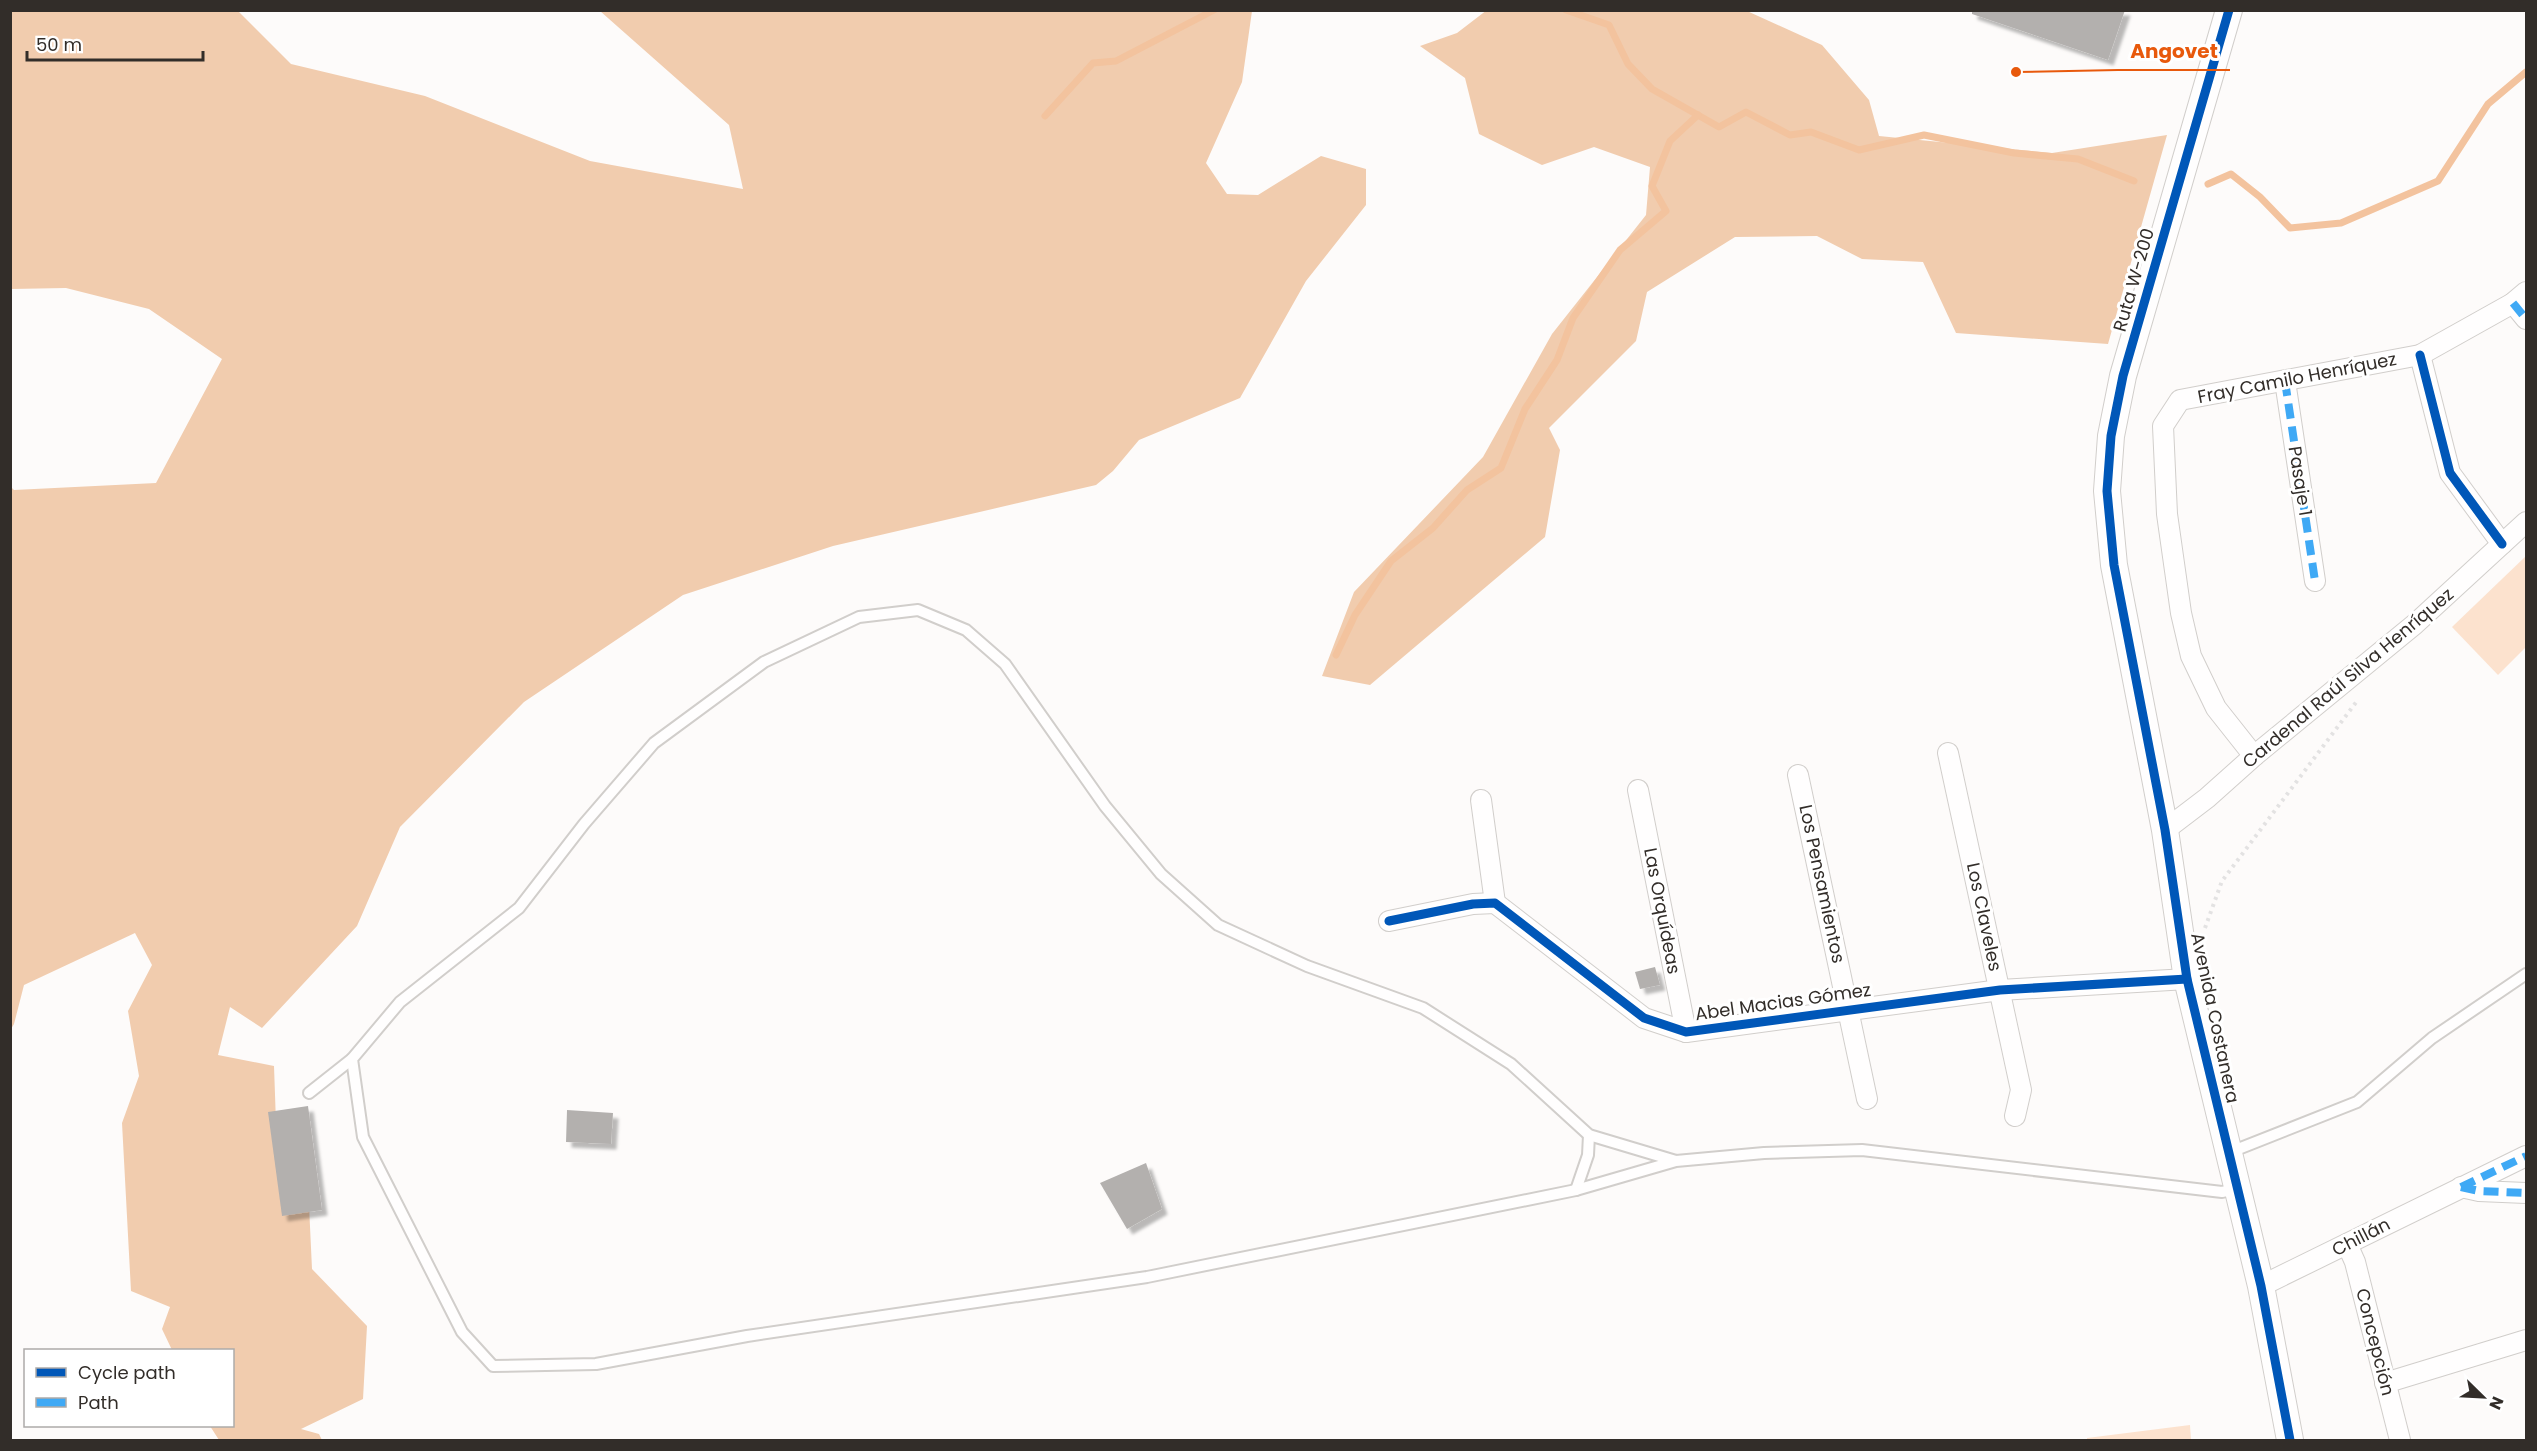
<svg xmlns="http://www.w3.org/2000/svg" width="2537" height="1451" viewBox="0 0 2537 1451" font-family="Poppins,sans-serif">
	<style>
		.green { fill: #fce2ce }
		.forest { fill: #f1ccae }
		.lines { fill: none; stroke-linecap: round; stroke-linejoin: round }
		.stream { stroke: #f3c39e; stroke-width: 7 }
		.building { fill: #b3b0ae; filter: url(#shadow) }
		.service-casing { stroke: #d1cecb; stroke-width: 14 }
		.minor-casing { stroke: #d1cecb; stroke-width: 22 }
		.tertiary-casing { stroke: #d1cecb; stroke-width: 28 }
		.path { stroke: #e3e2e2; stroke-width: 4; stroke-dasharray: 3 4.5; stroke-linecap: butt }
		.service { stroke: #fffefe; stroke-width: 10 }
		.minor { stroke: #fffefe; stroke-width: 20 }
		.tertiary { stroke: #fffefe; stroke-width: 26 }
		.quiet { stroke: #3fa9f5; stroke-width: 8; stroke-dasharray: 15 8; stroke-linecap: butt }
		.cycleway-casing { stroke: #fff; stroke-width: 13 }
		.cycleway { stroke: #0057b8; stroke-width: 9 }
		.labels { text-anchor: middle; stroke-width: 6; stroke-linejoin: round; paint-order: stroke }
		.street-label { font-size: 18px; fill: #322d29; stroke: #fff }
		.leader { fill: none; stroke: #e8590c; stroke-width: 2 }
		.callout-dot { fill: #e8590c; stroke: #fff; stroke-width: 2 }
		.callout-label { font-size: 20px; text-anchor: middle; font-weight: bold; fill: #e8590c; stroke: #fff; stroke-width: 6; stroke-linejoin: round; paint-order: stroke }
	</style>
	<defs>
		<filter id="shadow"><feDropShadow dx="5.5" dy="5.5" stdDeviation="1.5" flood-color="#0004"/></filter>
	</defs>
	<rect width="100%" height="100%" fill="#fdfbfa"/>
	<g class="green">
		<polygon points="2526,556 2526,647 2498,675 2452,627"/>
		<polygon points="2190,1425 2191,1440 2087,1440 2087,1438"/>
	</g>
	<g class="forest">
		<polygon points="1487,10 1747,11 1822,45 1869,100 1879,136 2052,153 2167,135 2108,344 1956,333 1923,262 1862,259 1817,236 1735,237 1647,292 1636,341 1549,428 1560,450 1545,537 1370,685 1322,676 1354,592 1483,457 1552,334 1646,215 1650,167 1594,147 1542,165 1479,134 1465,78 1420,46 1457,33"/>
		<polygon points="11,11 238,11 291,64 425,96 590,161 743,189 729,125 600,11 1252,11 1242,82 1206,163 1227,194 1258,195 1321,156 1366,169 1366,205 1306,281 1240,398 1139,440 1113,471 1096,485 833,546 683,595 524,702 400,827 357,926 262,1028 230,1007 218,1055 274,1066 276,1123 308,1184 312,1269 367,1326 363,1399 301,1429 319,1434 322,1440 219,1440 210,1426 232,1426 232,1350 172,1350 162,1329 170,1307 131,1291 122,1123 139,1076 128,1011 152,965 135,933 24,985 14,1024 11,1029 11,487 14,490 156,483 222,359 149,309 66,288 11,289"/>
	</g>
	<g class="lines">
		<g class="stream">
			<polyline points="1566,10 1609,25 1628,64 1652,89 1719,127 1746,112 1790,135 1811,132 1859,150 1924,135 2014,153 2078,159 2134,181"/>
			<polyline points="1045,116 1093,63 1116,61 1214,10"/>
			<polyline points="2208,184 2231,174 2260,197 2290,228 2341,223 2438,181 2488,104 2526,72"/>
			<polyline points="1336,655 1355,615 1391,561 1433,528 1467,490 1501,468 1525,409 1557,360 1573,318 1620,250 1666,211 1652,186 1670,141 1698,115"/>
		</g>
	</g>
	<g class="building">
		<polygon points="1972,10 2125,10 2108,60 1972,14"/>
		<polygon points="1655,967 1660,985 1640,989 1635,972"/>
		<polygon points="308,1106 322,1210 282,1216 268,1112"/>
		<polygon points="567,1110 613,1113 611,1144 566,1142"/>
		<polygon points="1146,1163 1162,1209 1127,1229 1100,1183"/>
	</g>
	<g class="lines">
		<defs>
			<g id="service">
				<polyline points="309,1093 352,1059"/>
				<polyline points="2228,1153 2357,1102 2432,1038 2526,974"/>
				<polyline points="1676,1161 1589,1135 1511,1064 1423,1008 1307,966 1218,925 1161,874 1105,806 1005,664 966,630 918,610 859,617 764,662 654,743 584,824 519,908 400,1002 352,1059 363,1137 462,1332 493,1366 596,1364 747,1336 1147,1277 1576,1190 1676,1161 1764,1153 1862,1150 2222,1192 2236,1189"/>
				<polyline points="1576,1190 1588,1155 1589,1135"/>
			</g>
			<g id="minor">
				<polyline points="2513,303 2526,319"/>
				<polyline points="2420,355 2450,473 2502,544"/>
				<polyline points="2285,381 2315,581"/>
				<polyline points="1948,753 2021,1090 2015,1116"/>
				<polyline points="2254,756 2216,708 2191,656 2181,613 2167,514 2163,426 2180,400 2420,355 2513,303 2526,292"/>
				<polyline points="1798,775 1867,1099"/>
				<polyline points="1638,790 1686,1032"/>
				<polyline points="1481,800 1495,903"/>
				<polyline points="2165,830 2207,798 2254,756 2415,624 2526,522"/>
				<polyline points="1389,921 1473,904 1495,903 1644,1018 1686,1032 2000,990 2187,979"/>
				<polyline points="2461,1187 2479,1191 2526,1193"/>
				<polyline points="2347,1244 2355,1262 2400,1440"/>
				<polyline points="2261,1286 2526,1156"/>
				<polyline points="2385,1383 2526,1340"/>
			</g>
			<polyline id="tertiary" points="2229,10 2123,376 2111,436 2107,491 2114,565 2165,830 2187,979 2261,1286 2290,1440"/>
		</defs>
		<use href="#service" class="service-casing"/>
		<use href="#minor" class="minor-casing"/>
		<use href="#tertiary" class="tertiary-casing"/>
		<polyline class="path" points="2205,928 2222,881 2357,701"/>
		<use href="#service" class="service"/>
		<use href="#minor" class="minor"/>
		<use href="#tertiary" class="tertiary"/>
		<g class="quiet">
			<polyline points="2513,303 2526,319"/>
			<polyline points="2285,381 2315,581"/>
			<polyline points="2461,1187 2526,1156"/>
			<polyline points="2461,1187 2479,1191 2526,1193"/>
		</g>
		<defs>
			<g id="cycleway">
				<polyline points="2229,10 2123,376 2111,436 2107,491 2114,565 2165,830 2187,979 2261,1286 2290,1440"/>
				<polyline points="2420,355 2450,473 2502,544"/>
				<polyline points="1389,921 1473,904 1495,903 1644,1018 1686,1032 2000,990 2187,979"/>
			</g>
		</defs>
		<use href="#cycleway" class="cycleway-casing"/>
		<use href="#cycleway" class="cycleway"/>
	</g>
	<g class="labels">
		<g class="street-label">
			<text transform="translate(2134 280) rotate(-74)" y="6">Ruta W-200</text>
			<text transform="translate(2297 378) rotate(-11)" y="6">Fray Camilo Henríquez</text>
			<text transform="translate(2300 481) rotate(81)" y="6">Pasaje 1</text>
			<text transform="translate(2348 678) rotate(-40)" y="6">Cardenal Raúl Silva Henríquez</text>
			<text transform="translate(1822 884) rotate(78)" y="6">Los Pensamientos</text>
			<text transform="translate(1662 911) rotate(79)" y="6">Las Orquídeas</text>
			<text transform="translate(1984 917) rotate(78)" y="6">Los Claveles</text>
			<text transform="translate(1783 1002) rotate(-8)" y="6">Abel Macias Gómez</text>
			<text transform="translate(2215 1018) rotate(78)" y="6">Avenida Costanera</text>
			<text transform="translate(2361 1237) rotate(-27)" y="6">Chillán</text>
			<text transform="translate(2375 1342) rotate(76)" y="6">Concepción</text>
		</g>
	</g>
	<path class="leader" d="M2016 72L2118 70H2230"/>
	<circle class="callout-dot" cx="2016" cy="72" r="6"/>
	<g class="callout-label">
		<text x="2174" y="58">Angovet</text>
	</g>
	<rect width="2537" height="1451" fill="none" stroke="#322d29" stroke-width="24"/>
	<rect x="24" y="1349" width="210" height="78" fill="#ffffff" stroke="#adaba9" stroke-width="1.5"/>
	<rect x="36" y="1368" width="30" height="9" fill="#0057b8" stroke="#adaba9" stroke-width="1.5"/>
	<text x="78" y="1379" font-size="18" fill="#322d29">Cycle path</text>
	<rect x="36" y="1398" width="30" height="9" fill="#3fa9f5" stroke="#adaba9" stroke-width="1.5"/>
	<text x="78" y="1409" font-size="18" fill="#322d29">Path</text>
	<g transform="translate(2483 1397) rotate(114)" stroke="#ffffff" stroke-width="4.5" paint-order="stroke">
	<path d="M0-4.5L10 22L0 15L-10 22Z" fill="#322d29"/>
	<text y="-9" font-size="16" font-weight="bold" text-anchor="middle" fill="#322d29">N</text>
	</g>
	<path d="M27 51v9h176v-9" fill="none" stroke="#322d29" stroke-width="3"/>
	<text x="36" y="51" font-size="18" fill="#322d29" stroke="#ffffff" stroke-width="4.5" paint-order="stroke">50 m</text>
</svg>
